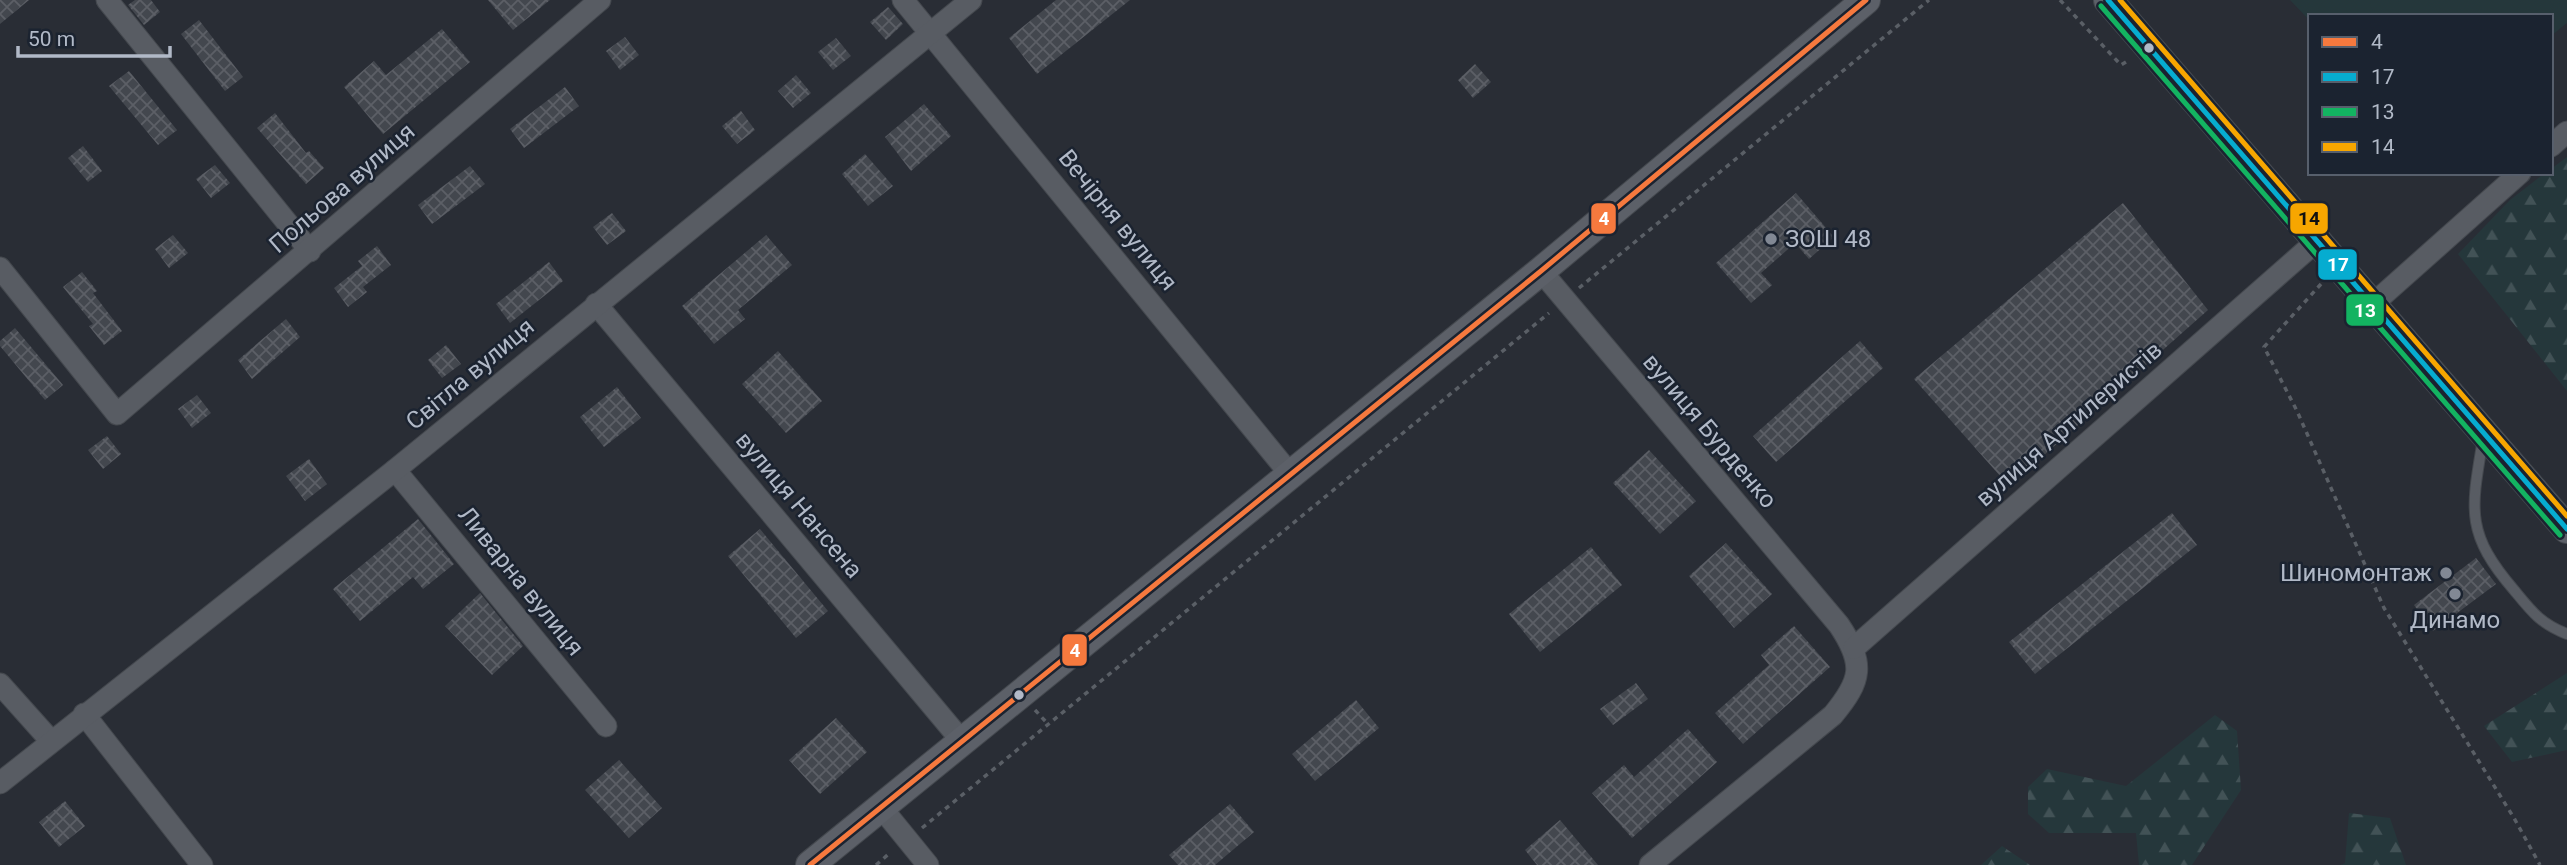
<svg xmlns="http://www.w3.org/2000/svg" width="2567" height="865" viewBox="0 0 2567 865" font-family="Roboto,sans-serif">
	<style>
		.forest { fill: url(#forest-firs) }
		.garden { fill: #25373b }
		.building { fill: url(#building-cross-hatch) }
		.lines { fill: none; stroke-linecap: round; stroke-linejoin: round }
		.lane-casing { stroke: #44484e; stroke-width: 12 }
		.street-casing { stroke: #44484e; stroke-width: 23 }
		.secondary-casing { stroke: #44484e; stroke-width: 30 }
		.path { stroke: #5a5f66; stroke-width: 3.5; stroke-dasharray: 5 5; stroke-linecap: butt }
		.lane { stroke: #585c63; stroke-width: 10 }
		.street { stroke: #585c63; stroke-width: 21 }
		.secondary { stroke: #5c6068; stroke-width: 28 }
		.bus-1-casing { stroke: #1b2330; stroke-width: 10 }
		.bus-2-casing { stroke: #1b2330; stroke-width: 10 }
		.bus-3-casing { stroke: #1b2330; stroke-width: 10 }
		.bus-4-casing { stroke: #1b2330; stroke-width: 10 }
		.bus-1 { stroke: #f6793e; stroke-width: 5 }
		.bus-2 { stroke: #06acd0; stroke-width: 5 }
		.bus-3 { stroke: #13b361; stroke-width: 5 }
		.bus-4 { stroke: #f7a600; stroke-width: 5 }
		.bus-dot { fill: #b1b9c7; stroke: #1b2330; stroke-width: 2.5 }
		.poi-dot { fill: #818894; stroke: #1b2330; stroke-width: 2.5 }
		.labels { text-anchor: middle; stroke-width: 5; stroke-linejoin: round; paint-order: stroke }
		.street-label { font-size: 24px; fill: #b1b9c7; stroke: #1b2330 }
		.poi-label { font-size: 24px; fill: #b1b9c7; stroke: #1b2330; text-anchor: start }
		.line-badge { stroke: #1b2330; stroke-width: 2.5 }
		.badge-label { font-size: 19px; text-anchor: middle; font-weight: bold; fill: #fff }
		.pale-badge-label { font-size: 19px; text-anchor: middle; font-weight: bold; fill: #111 }
	</style>
	<defs>
		<pattern id="forest-firs" width="22" height="20" patternUnits="userSpaceOnUse" patternTransform="scale(1.75)"><rect width="22" height="20" fill="#25373b"/><path d="M5 1l3.5 6h-7zM16 11l3.5 6h-7z" fill="#425256"/></pattern>
		<pattern id="building-cross-hatch" width="8" height="8" patternUnits="userSpaceOnUse" patternTransform="scale(1.75)"><rect width="8" height="8" fill="#43474e"/><path d="M0 0l8 8M0 8l8-8" fill="none" stroke="#5c5f66"/></pattern>
	</defs>
	<rect width="100%" height="100%" fill="#292d35"/>
	<g class="forest">
		<polygon points="2567,157 2567,391 2458,254 2510,200 2545,173 2551,173 2551,169"/>
		<polygon points="2567,673 2567,750 2512,762 2484,726"/>
		<polygon points="2215,715 2237,731 2241,790 2192,865 2139,865 2136,833 2049,833 2028,814 2028,787 2047,769 2126,786"/>
		<polygon points="2349,813 2390,818 2406,865 2341,865 2345,863"/>
		<polygon points="2002,846 2030,865 1981,865"/>
	</g>
	<polygon class="garden" points="2290,0 2567,0 2567,23 2551,36 2551,16 2310,16 2310,21"/>
	<g class="building">
		<polygon points="0,0 29,0 0,24"/>
		<polygon points="135,0 151,0 160,12 144,25 128,5"/>
		<polygon points="488,0 550,0 513,30"/>
		<polygon points="1056,0 1130,0 1037,74 1009,38"/>
		<polygon points="888,7 903,24 886,40 870,22"/>
		<polygon points="199,20 243,77 225,91 181,34"/>
		<polygon points="442,29 470,62 383,134 344,87 374,61 386,75"/>
		<polygon points="625,37 639,55 620,70 606,51"/>
		<polygon points="836,38 851,56 833,70 818,52"/>
		<polygon points="1475,64 1491,82 1473,98 1458,80"/>
		<polygon points="129,71 177,130 158,145 109,86"/>
		<polygon points="796,75 811,93 793,108 778,91"/>
		<polygon points="565,87 579,106 524,148 510,129"/>
		<polygon points="924,104 951,136 911,171 885,137"/>
		<polygon points="741,111 755,130 737,144 722,126"/>
		<polygon points="275,113 306,153 309,151 324,168 306,184 257,128"/>
		<polygon points="83,146 102,171 88,182 68,158"/>
		<polygon points="865,154 893,186 868,206 842,174"/>
		<polygon points="215,165 230,183 211,198 196,179"/>
		<polygon points="470,166 485,184 432,224 418,205"/>
		<polygon points="1796,193 1834,237 1809,259 1795,243 1761,273 1772,285 1751,303 1716,263"/>
		<polygon points="2123,203 2208,310 2009,486 1914,379"/>
		<polygon points="612,213 626,231 607,245 593,227"/>
		<polygon points="173,235 188,253 169,268 155,249"/>
		<polygon points="766,235 792,265 738,310 745,319 714,344 682,306"/>
		<polygon points="377,246 391,265 363,287 367,292 348,307 334,288 362,266 358,261"/>
		<polygon points="549,262 563,281 510,323 496,304"/>
		<polygon points="82,272 97,291 93,293 122,331 104,345 89,326 93,324 63,287"/>
		<polygon points="286,319 300,337 252,379 238,360"/>
		<polygon points="15,328 63,385 45,400 0,346 0,341"/>
		<polygon points="1860,341 1883,368 1776,462 1753,436"/>
		<polygon points="446,345 461,364 442,378 428,360"/>
		<polygon points="778,351 822,401 786,433 742,384"/>
		<polygon points="617,387 641,418 604,447 580,417"/>
		<polygon points="197,395 211,413 192,428 178,409"/>
		<polygon points="107,436 121,454 103,469 88,450"/>
		<polygon points="1649,450 1696,501 1660,534 1613,483"/>
		<polygon points="309,459 327,484 305,501 286,476"/>
		<polygon points="2172,513 2197,545 2035,674 2009,642"/>
		<polygon points="418,519 454,564 423,589 413,577 360,621 333,589"/>
		<polygon points="760,529 828,611 796,638 728,556"/>
		<polygon points="1726,543 1772,594 1734,628 1689,576"/>
		<polygon points="1591,547 1622,585 1540,652 1509,614"/>
		<polygon points="2476,558 2496,584 2433,631 2414,605"/>
		<polygon points="480,593 523,646 492,675 445,626"/>
		<polygon points="1794,626 1830,667 1743,744 1715,713 1769,665 1761,655"/>
		<polygon points="1636,683 1648,699 1613,725 1600,709"/>
		<polygon points="1356,700 1379,728 1315,781 1292,754"/>
		<polygon points="836,718 867,752 820,794 789,760"/>
		<polygon points="1688,729 1717,762 1632,838 1592,793 1624,765 1634,777"/>
		<polygon points="619,760 662,808 629,838 585,790"/>
		<polygon points="65,801 85,826 59,847 39,822"/>
		<polygon points="1230,804 1254,832 1215,865 1178,865 1169,855"/>
		<polygon points="1560,820 1598,865 1537,865 1525,850"/>
	</g>
	<g class="lines">
		<defs>
			<path id="lane" d="M 2483,439 C 2471,510 2465,533 2514,590 C 2532,612 2540,623 2567,634"/>
			<g id="street">
				<polyline points="107,0 310,251"/>
				<polyline points="903,0 1290,474"/>
				<polyline points="2551,146 2567,132"/>
				<polyline points="0,268 117,414 600,0"/>
				<path d="M 1541,271 L 1839,625 C 1865,664 1862,680 1833,715 L 1650,865"/>
				<polyline points="2374,303 2520,173"/>
				<polyline points="596,304 961,740"/>
				<polyline points="395,470 606,726"/>
				<polyline points="1854,648 2318,240"/>
				<polyline points="0,684 51,741"/>
				<polyline points="84,714 202,865"/>
				<polyline points="0,783 395,470 971,0"/>
				<polyline points="880,806 928,865"/>
			</g>
			<g id="secondary">
				<polyline points="2108,0 2567,529"/>
				<polyline points="810,865 1541,271 1866,0"/>
			</g>
		</defs>
		<use href="#lane" class="lane-casing"/>
		<use href="#street" class="street-casing"/>
		<use href="#secondary" class="secondary-casing"/>
		<g class="path">
			<polyline points="2060,0 2121,65 2129,60"/>
			<polyline points="2321,284 2264,347 2297,411 2384,608 2514,818 2540,865"/>
			<polyline points="1579,288 1929,0"/>
			<polyline points="1035,710 1048,724"/>
			<polyline points="922,828 1549,313"/>
			<polyline points="876,865 891,852"/>
		</g>
		<use href="#lane" class="lane"/>
		<use href="#street" class="street"/>
		<use href="#secondary" class="secondary"/>
		<defs>
			<polyline id="bus-1" points="810,865 1541,271 1866,0"/>
			<polyline id="bus-2" points="2108,0 2567,529"/>
			<polyline id="bus-3" points="2101,6 2560,535"/>
			<polyline id="bus-4" points="2120,0 2567,516"/>
		</defs>
		<use href="#bus-1" class="bus-1-casing"/>
		<use href="#bus-2" class="bus-2-casing"/>
		<use href="#bus-3" class="bus-3-casing"/>
		<use href="#bus-4" class="bus-4-casing"/>
		<use href="#bus-1" class="bus-1"/>
		<use href="#bus-2" class="bus-2"/>
		<use href="#bus-3" class="bus-3"/>
		<use href="#bus-4" class="bus-4"/>
	</g>
	<g class="bus-dot">
		<circle cx="2149" cy="48" r="6"/>
		<circle cx="1019" cy="695" r="6"/>
	</g>
	<g class="poi-dot">
		<circle cx="1771" cy="239" r="7"/>
		<circle cx="2446" cy="573" r="7"/>
		<circle cx="2455" cy="594" r="7"/>
	</g>
	<g class="labels">
		<g class="street-label">
			<text transform="translate(342 188) rotate(-41)" y="8">Польова вулиця</text>
			<text transform="translate(1118 220) rotate(51)" y="8">Вечірня вулиця</text>
			<text transform="translate(470 374) rotate(-40)" y="8">Світла вулиця</text>
			<text transform="translate(2069 424) rotate(-41)" y="8">вулиця Артилеристів</text>
			<text transform="translate(1710 431) rotate(50)" y="8">вулиця Бурденко</text>
			<text transform="translate(799 505) rotate(50)" y="8">вулиця Нансена</text>
			<text transform="translate(521 581) rotate(51)" y="8">Ливарна вулиця</text>
		</g>
		<g class="poi-label">
			<text x="1785" y="247">ЗОШ 48</text>
			<text x="2432" y="581" text-anchor="end">Шиномонтаж</text>
			<text x="2455" y="628" text-anchor="middle">Динамо</text>
		</g>
	</g>
	<g class="line-badge">
		<rect x="2289" y="202" width="40" height="33" rx="7" fill="#f7a600"/>
		<rect x="1590" y="202" width="27" height="33" rx="7" fill="#f6793e"/>
		<rect x="2317" y="248" width="41" height="33" rx="7" fill="#06acd0"/>
		<rect x="2345" y="293" width="40" height="34" rx="7" fill="#13b361"/>
		<rect x="1061" y="633" width="27" height="34" rx="7" fill="#f6793e"/>
	</g>
	<g class="badge-label">
		<text x="1604" y="225">4</text>
		<text x="2338" y="271">17</text>
		<text x="2365" y="317">13</text>
		<text x="1075" y="657">4</text>
	</g>
	<g class="pale-badge-label">
		<text x="2309" y="225">14</text>
	</g>
	<rect x="2308" y="14" width="245" height="161" fill="#1b2330" stroke="#575f6c" stroke-width="2"/>
	<rect x="2322" y="37" width="35" height="10" fill="#f6793e" stroke="#575f6c" stroke-width="2"/>
	<text x="2371" y="49" font-size="21" fill="#b1b9c7">4</text>
	<rect x="2322" y="72" width="35" height="10" fill="#06acd0" stroke="#575f6c" stroke-width="2"/>
	<text x="2371" y="84" font-size="21" fill="#b1b9c7">17</text>
	<rect x="2322" y="107" width="35" height="10" fill="#13b361" stroke="#575f6c" stroke-width="2"/>
	<text x="2371" y="119" font-size="21" fill="#b1b9c7">13</text>
	<rect x="2322" y="142" width="35" height="10" fill="#f7a600" stroke="#575f6c" stroke-width="2"/>
	<text x="2371" y="154" font-size="21" fill="#b1b9c7">14</text>
	<path d="M18 46v10h152v-10" fill="none" stroke="#b1b9c7" stroke-width="3.5"/>
	<text x="28" y="46" font-size="21" fill="#b1b9c7" stroke="#1b2330" stroke-width="5" paint-order="stroke">50 m</text>
</svg>
